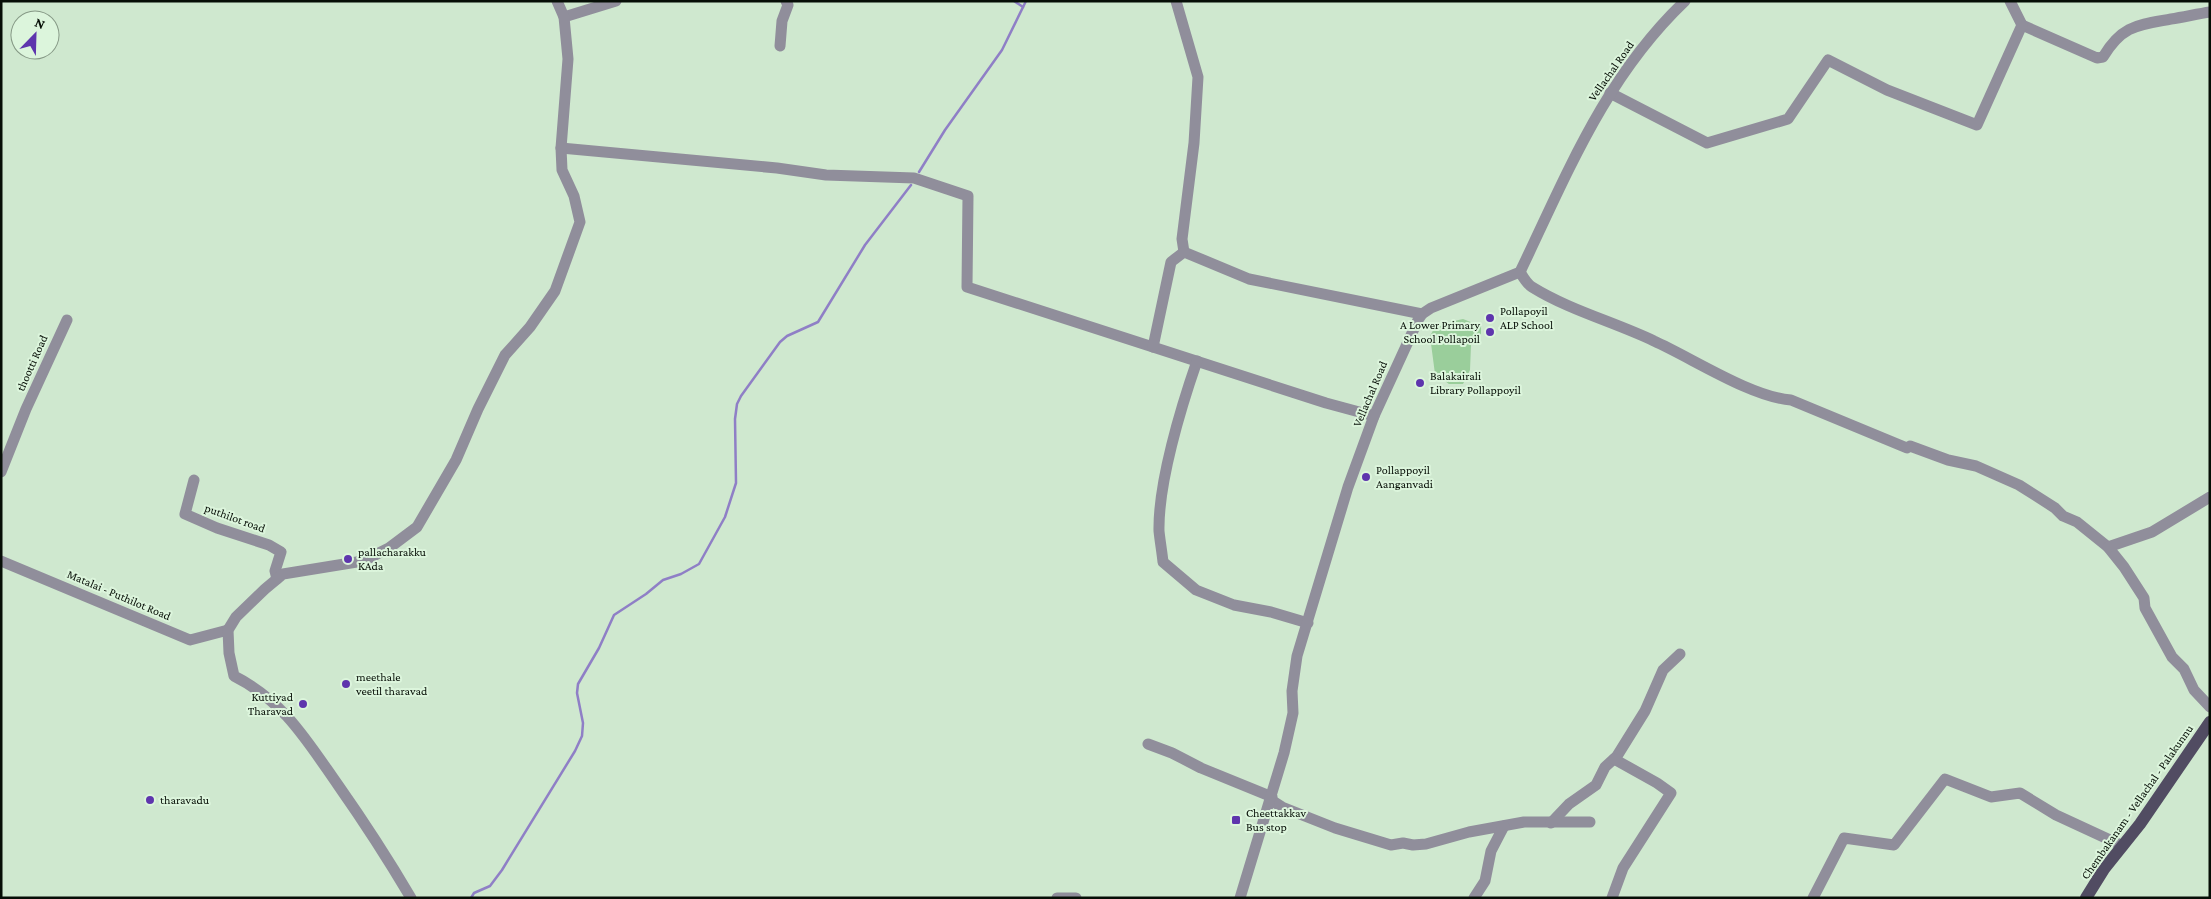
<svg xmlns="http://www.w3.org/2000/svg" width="2211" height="899" viewBox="0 0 2211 899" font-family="'Crimson Pro',serif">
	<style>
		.green { fill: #9ace9b }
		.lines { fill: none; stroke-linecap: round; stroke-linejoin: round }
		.stream { stroke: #8f7fc6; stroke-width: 2.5 }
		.minor { stroke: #908e9b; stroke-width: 11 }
		.major { stroke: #514c62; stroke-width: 12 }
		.poi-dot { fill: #5e35ad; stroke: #dcf5dc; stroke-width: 2 }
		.labels { text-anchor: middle; stroke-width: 4; stroke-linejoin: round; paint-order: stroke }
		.street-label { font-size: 12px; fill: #060e06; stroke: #dcf5dc }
		.poi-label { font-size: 12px; fill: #060e06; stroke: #dcf5dc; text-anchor: start }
	</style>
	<rect width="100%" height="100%" fill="#cfe8cf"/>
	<polygon class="green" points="1463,319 1481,326 1481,334 1471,345 1470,370 1463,384 1449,384 1435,374 1430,336 1436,325"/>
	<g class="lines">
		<g class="stream">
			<polyline points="1014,1 1023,7"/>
			<polyline points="919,172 945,130 1002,50 1026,1"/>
			<polyline points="471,898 474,893 490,886 502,870 575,751 582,736 583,723 577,693 578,684 599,648 614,615 646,594 663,580 681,574 699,564 725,517 736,483 735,419 737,404 741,396 780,342 787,336 818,322 865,245 911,185"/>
		</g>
		<g class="minor">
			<polyline points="1176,1 1198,77 1194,143 1182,239 1184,252 1249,279 1422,314"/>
			<polyline points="564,17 616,1"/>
			<path d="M 2022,25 L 2097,58 L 2103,57 C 2122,25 2138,25 2171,19 C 2184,17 2197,14 2210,12"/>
			<polyline points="780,46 782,21 788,5 786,1"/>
			<polyline points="1610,93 1707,143 1788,119 1828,60 1887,90 1977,125 2022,25 2010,1"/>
			<polyline points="561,148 777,168 826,175 914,178 968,196 967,287 1326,403 1374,416"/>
			<path d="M 1520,272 C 1523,277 1527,284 1532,287 C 1569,310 1614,322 1654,341 C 1692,358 1751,397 1791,400 L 1907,448 L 1910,446 L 1948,460 L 1976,466 L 2019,485 L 2055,508 L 2063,516 L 2077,522 L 2108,547 L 2124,567 L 2144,598 L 2145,608 L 2172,657 L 2184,669 L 2194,690 L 2210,707"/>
			<polyline points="1153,347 1171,262 1184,252"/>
			<path d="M 1197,361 C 1181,407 1158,483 1159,531 C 1160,541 1162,552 1163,562 L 1196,590 L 1234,605 L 1271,612 L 1308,623"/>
			<polyline points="1,472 26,409 67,320"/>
			<polyline points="194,480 185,514 217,528 269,545 281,552 275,571 277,579"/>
			<polyline points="2108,547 2152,532 2210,497"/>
			<polyline points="1,561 190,640 228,630"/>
			<polyline points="1148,744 1172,753 1201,768 1272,797"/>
			<polyline points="1271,800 1282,807 1335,828 1391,845 1403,843 1413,845 1426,844 1469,832 1524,822 1590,822"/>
			<polyline points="1551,823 1569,804 1596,785 1605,767 1617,756 1645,711 1663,670 1680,654"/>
			<path d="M 411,898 C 388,859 364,822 338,785 C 307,741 284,701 234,676 L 229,653 L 228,630 L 236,617 L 265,589 L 283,574 L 363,561 L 389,548 L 417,527 L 456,460 L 478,409 L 505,355 L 530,327 L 555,291 L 580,222 L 574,196 L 562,170 L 561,148 L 568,59 L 564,17 L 557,1"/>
			<polyline points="1057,898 1076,898"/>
			<path d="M 1240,898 L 1284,753 L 1293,713 L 1292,691 L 1297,656 L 1348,487 L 1374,416 L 1418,320 L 1422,314 L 1431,308 L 1520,272 C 1567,174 1605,77 1685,1"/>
			<polyline points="1474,898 1485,881 1491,851 1504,826"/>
			<polyline points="1612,898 1623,868 1671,793 1657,783 1614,759"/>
			<polyline points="1813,898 1844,838 1894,845 1945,779 1991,797 2020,793 2056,815 2123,846"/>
		</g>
		<polyline class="major" points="2086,898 2104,869 2140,824 2210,722"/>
	</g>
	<g class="poi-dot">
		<circle cx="1490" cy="318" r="5"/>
		<circle cx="1490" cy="332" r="5"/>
		<circle cx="1420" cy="383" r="5"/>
		<circle cx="1366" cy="477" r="5"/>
		<circle cx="348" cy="559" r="5"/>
		<circle cx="346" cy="684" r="5"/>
		<circle cx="303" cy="704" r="5"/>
		<circle cx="150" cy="800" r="5"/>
		<rect x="1231" y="815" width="10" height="10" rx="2.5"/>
	</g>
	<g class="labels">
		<g class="street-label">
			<text transform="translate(1611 71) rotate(-55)" y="4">Vellachal Road</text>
			<text transform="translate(32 363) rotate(-66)" y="4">thootti Road</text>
			<text transform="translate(1370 394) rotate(-67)" y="4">Vellachal Road</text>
			<text transform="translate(235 518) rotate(20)" y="4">puthilot road</text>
			<text transform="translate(119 595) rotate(23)" y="4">Matalai - Puthilot Road</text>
			<text transform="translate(2137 802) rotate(-55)" y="4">Chembakanam - Vellachal - Palakunnu</text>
		</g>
		<g class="poi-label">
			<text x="1500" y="315">Pollapoyil<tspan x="1500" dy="14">ALP School</tspan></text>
			<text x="1480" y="329" text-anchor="end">A Lower Primary<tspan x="1480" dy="14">School Pollapoil</tspan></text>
			<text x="1430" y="380">Balakairali<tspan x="1430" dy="14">Library Pollappoyil</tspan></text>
			<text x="1376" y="474">Pollappoyil<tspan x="1376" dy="14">Aanganvadi</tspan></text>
			<text x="358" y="556">pallacharakku<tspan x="358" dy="14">KAda</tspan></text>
			<text x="356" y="681">meethale<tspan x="356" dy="14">veetil tharavad</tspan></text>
			<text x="293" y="701" text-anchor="end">Kuttiyad<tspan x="293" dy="14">Tharavad</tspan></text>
			<text x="160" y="804">tharavadu</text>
			<text x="1246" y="817">Cheettakkav<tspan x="1246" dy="14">Bus stop</tspan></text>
		</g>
	</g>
	<rect width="2211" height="899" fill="none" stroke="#060e06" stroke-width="5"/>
	<g transform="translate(35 35) rotate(23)"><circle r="24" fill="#dcf5dc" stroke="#869986"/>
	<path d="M0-4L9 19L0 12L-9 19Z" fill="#5e35ad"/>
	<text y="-8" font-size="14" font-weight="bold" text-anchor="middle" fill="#060e06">N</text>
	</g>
</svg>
